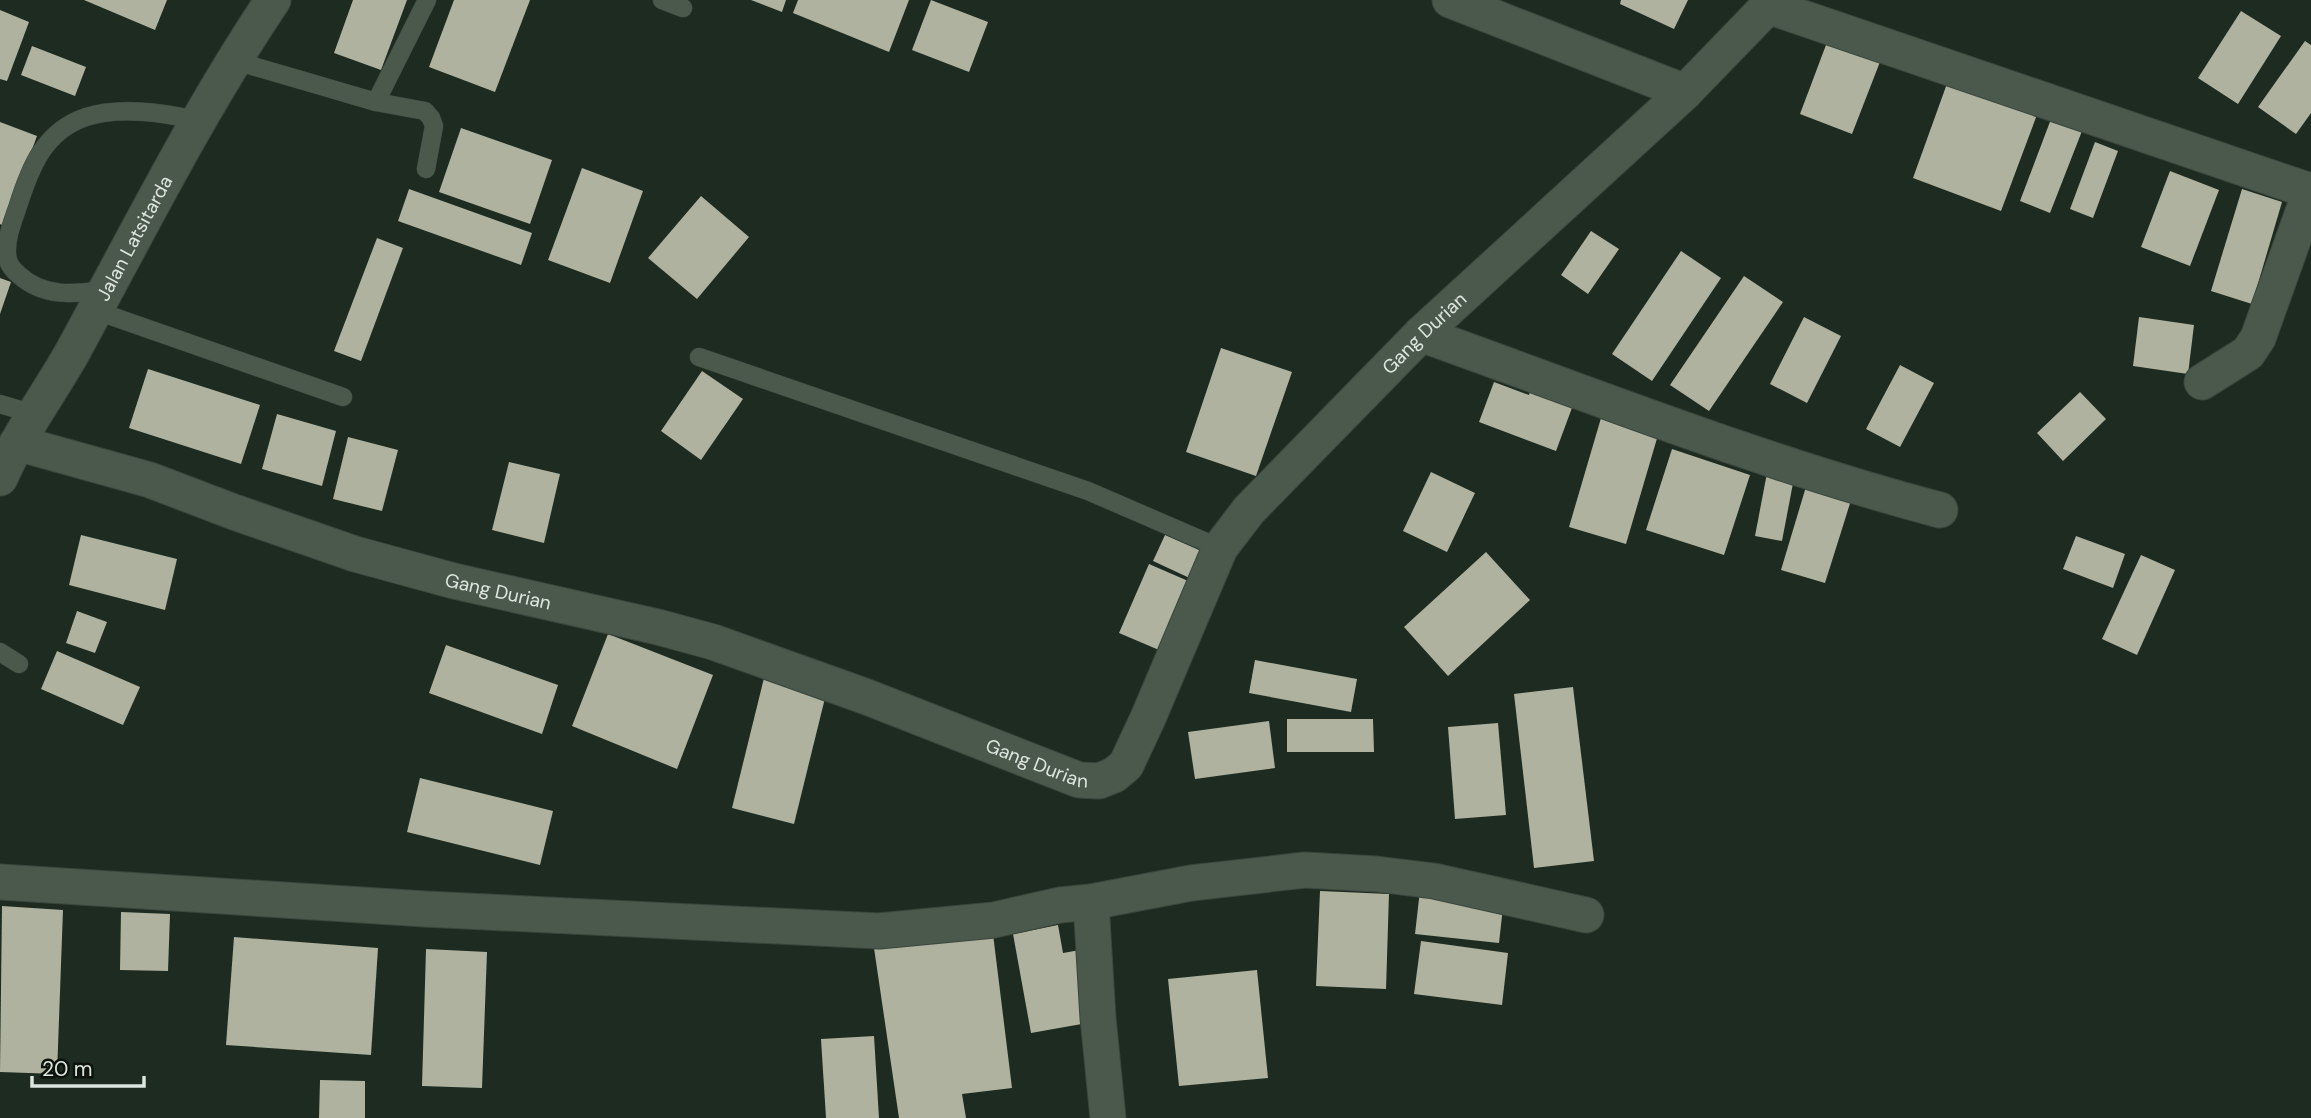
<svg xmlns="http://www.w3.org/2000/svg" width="2311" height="1118" viewBox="0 0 2311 1118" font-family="'DM Sans',sans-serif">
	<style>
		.building { fill: #aeb29f }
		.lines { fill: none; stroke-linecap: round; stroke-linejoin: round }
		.lane-casing { stroke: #3b463d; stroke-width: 19 }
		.street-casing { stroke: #3b463d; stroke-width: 37 }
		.lane { stroke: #4b594d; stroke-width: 18 }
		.street { stroke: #4b594d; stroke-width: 35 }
		.labels { text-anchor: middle; stroke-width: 7; stroke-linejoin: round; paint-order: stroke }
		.street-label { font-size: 19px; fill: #dde6de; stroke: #0c120d }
	</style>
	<rect width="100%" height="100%" fill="#1e2b20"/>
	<g class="building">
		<polygon points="84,0 167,0 155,30"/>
		<polygon points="353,0 407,0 381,70 334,53"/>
		<polygon points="454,0 530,0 495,92 429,67"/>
		<polygon points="751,0 786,0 782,12"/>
		<polygon points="798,0 909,0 889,52 793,13"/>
		<polygon points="931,0 988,22 969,72 912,50"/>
		<polygon points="1621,0 1688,0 1674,29 1620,4"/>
		<polygon points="0,10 29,22 7,81 0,79"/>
		<polygon points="2241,11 2281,36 2238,104 2198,78"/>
		<polygon points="1832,29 1885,49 1852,134 1800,114"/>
		<polygon points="2305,41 2311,45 2311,113 2296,134 2258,107"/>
		<polygon points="32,46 86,67 75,96 21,75"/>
		<polygon points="1949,78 2038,112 2001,211 1913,178"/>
		<polygon points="2051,119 2082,131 2050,213 2020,201"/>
		<polygon points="0,122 37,136 4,226 0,224"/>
		<polygon points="461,128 552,160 530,224 439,192"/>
		<polygon points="2095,142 2118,151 2093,218 2070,209"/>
		<polygon points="582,168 643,191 610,283 548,260"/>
		<polygon points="2170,171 2219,190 2190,266 2141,247"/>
		<polygon points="409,189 532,233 521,265 398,221"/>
		<polygon points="2242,189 2282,202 2252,304 2211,291"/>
		<polygon points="701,196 749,237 697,299 648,258"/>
		<polygon points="1591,231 1619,249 1588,294 1561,275"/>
		<polygon points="377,238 403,248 361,361 334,351"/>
		<polygon points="1681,251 1721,278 1652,381 1612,354"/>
		<polygon points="1744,276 1783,302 1709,411 1670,385"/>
		<polygon points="0,278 11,282 0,314"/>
		<polygon points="1804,317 1841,336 1807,403 1770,384"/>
		<polygon points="2139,317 2194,325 2188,374 2133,366"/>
		<polygon points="1221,348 1292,372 1256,476 1186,452"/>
		<polygon points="1900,365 1934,383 1900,447 1866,429"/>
		<polygon points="148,369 260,405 241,464 129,428"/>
		<polygon points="702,371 743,399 701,460 661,431"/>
		<polygon points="1534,381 1576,397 1556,451 1479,422 1494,382 1529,395"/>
		<polygon points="2080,392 2106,419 2063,461 2037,433"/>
		<polygon points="277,414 336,431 322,486 262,469"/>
		<polygon points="1601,418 1658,435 1626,544 1569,527"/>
		<polygon points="348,437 398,450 382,511 333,499"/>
		<polygon points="1672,449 1750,475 1724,555 1646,530"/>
		<polygon points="509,462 560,474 544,543 492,530"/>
		<polygon points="1431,472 1475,493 1447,552 1403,531"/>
		<polygon points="1767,473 1794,478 1782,541 1755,536"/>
		<polygon points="1808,480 1853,494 1825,583 1781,570"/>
		<polygon points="81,535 177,559 165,610 69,585"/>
		<polygon points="1165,535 1208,554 1196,581 1153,561"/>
		<polygon points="2076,536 2125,554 2113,588 2063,569"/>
		<polygon points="1486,552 1530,600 1448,676 1404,627"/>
		<polygon points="2141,555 2175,570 2137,655 2102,639"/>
		<polygon points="1149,564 1195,584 1166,653 1119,633"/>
		<polygon points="77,611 107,622 95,653 66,643"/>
		<polygon points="608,634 713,675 677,769 572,726"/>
		<polygon points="446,645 558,685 542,734 429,693"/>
		<polygon points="57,651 140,687 123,725 41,689"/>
		<polygon points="1255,660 1357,679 1351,712 1249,693"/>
		<polygon points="764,678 826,694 794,824 732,808"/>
		<polygon points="1573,687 1594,861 1534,868 1514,694"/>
		<polygon points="1287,719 1373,719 1374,752 1287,752"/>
		<polygon points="1269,721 1275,768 1195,779 1188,732"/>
		<polygon points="1498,723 1506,815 1455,819 1448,727"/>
		<polygon points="420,778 553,811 540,865 407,832"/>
		<polygon points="1420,890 1504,898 1499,943 1415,934"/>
		<polygon points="1320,891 1389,894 1386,989 1316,986"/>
		<polygon points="2,906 63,910 57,1074 0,1072"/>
		<polygon points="121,912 170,914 168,971 120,970"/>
		<polygon points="1058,925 1063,953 1080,950 1093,1022 1031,1033 1013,934"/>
		<polygon points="993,934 1012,1088 962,1094 966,1118 899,1118 874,948"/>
		<polygon points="234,937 378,948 371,1055 226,1045"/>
		<polygon points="1421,941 1508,953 1502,1005 1414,994"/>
		<polygon points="426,949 487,952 482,1088 422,1086"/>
		<polygon points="1257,970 1268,1078 1179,1086 1168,979"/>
		<polygon points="874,1036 879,1118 826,1118 821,1039"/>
		<polygon points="320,1080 365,1081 365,1118 319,1118"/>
	</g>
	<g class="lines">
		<defs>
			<g id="lane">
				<polyline points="662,0 683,8"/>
				<polyline points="232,60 376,102 425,111 431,118 434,126 426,169"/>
				<polyline points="376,102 427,0"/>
				<path d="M 105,290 C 75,294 44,298 19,275 C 12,269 7,263 7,253 C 6,237 13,221 18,206 C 30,168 44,131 86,117 C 121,106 163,113 197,120"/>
				<polyline points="94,310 343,397"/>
				<polyline points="699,357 1088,491 1220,548"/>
				<polyline points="0,404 34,414"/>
				<polyline points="0,652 19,664"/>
			</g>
			<g id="street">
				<polyline points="1450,0 1685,92"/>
				<polyline points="1768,6 2310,191"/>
				<path d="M 1421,334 C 1592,395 1765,464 1940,510"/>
				<polyline points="2202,382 2248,353 2258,338 2311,190"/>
				<path id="s1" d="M 17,443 L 150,480 L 234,512 L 355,554 L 454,581 L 658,627 L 713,642 L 867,697 L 1079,780 L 1099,781 L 1114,775 L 1126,765 L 1148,718 L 1220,548 L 1249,510 L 1421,334 L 1685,92 L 1774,0"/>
				<path id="s2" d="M 0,478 C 19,434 48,395 72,353 C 137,234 197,113 273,0"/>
				<polyline points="0,882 425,909 879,931 994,920 1060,905 1091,902 1191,883 1305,870 1376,874 1434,881 1586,915"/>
				<polyline points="1091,902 1098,1018 1108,1118"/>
			</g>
		</defs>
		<use href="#lane" class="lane-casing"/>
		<use href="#street" class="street-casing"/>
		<use href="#lane" class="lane"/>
		<use href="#street" class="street"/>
	</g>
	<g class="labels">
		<g class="street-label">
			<text dy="7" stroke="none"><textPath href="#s2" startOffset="275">Jalan Latsitarda</textPath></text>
			<text dy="7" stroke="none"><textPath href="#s1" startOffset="1701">Gang Durian</textPath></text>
			<text dy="7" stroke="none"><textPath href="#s1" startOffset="504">Gang Durian</textPath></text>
			<text dy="7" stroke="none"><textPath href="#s1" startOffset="1071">Gang Durian</textPath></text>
		</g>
	</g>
	<path d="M32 1076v10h112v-10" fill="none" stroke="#dde6de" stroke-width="3.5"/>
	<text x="42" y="1076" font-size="21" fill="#dde6de" stroke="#0c120d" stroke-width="5" paint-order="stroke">20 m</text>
</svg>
